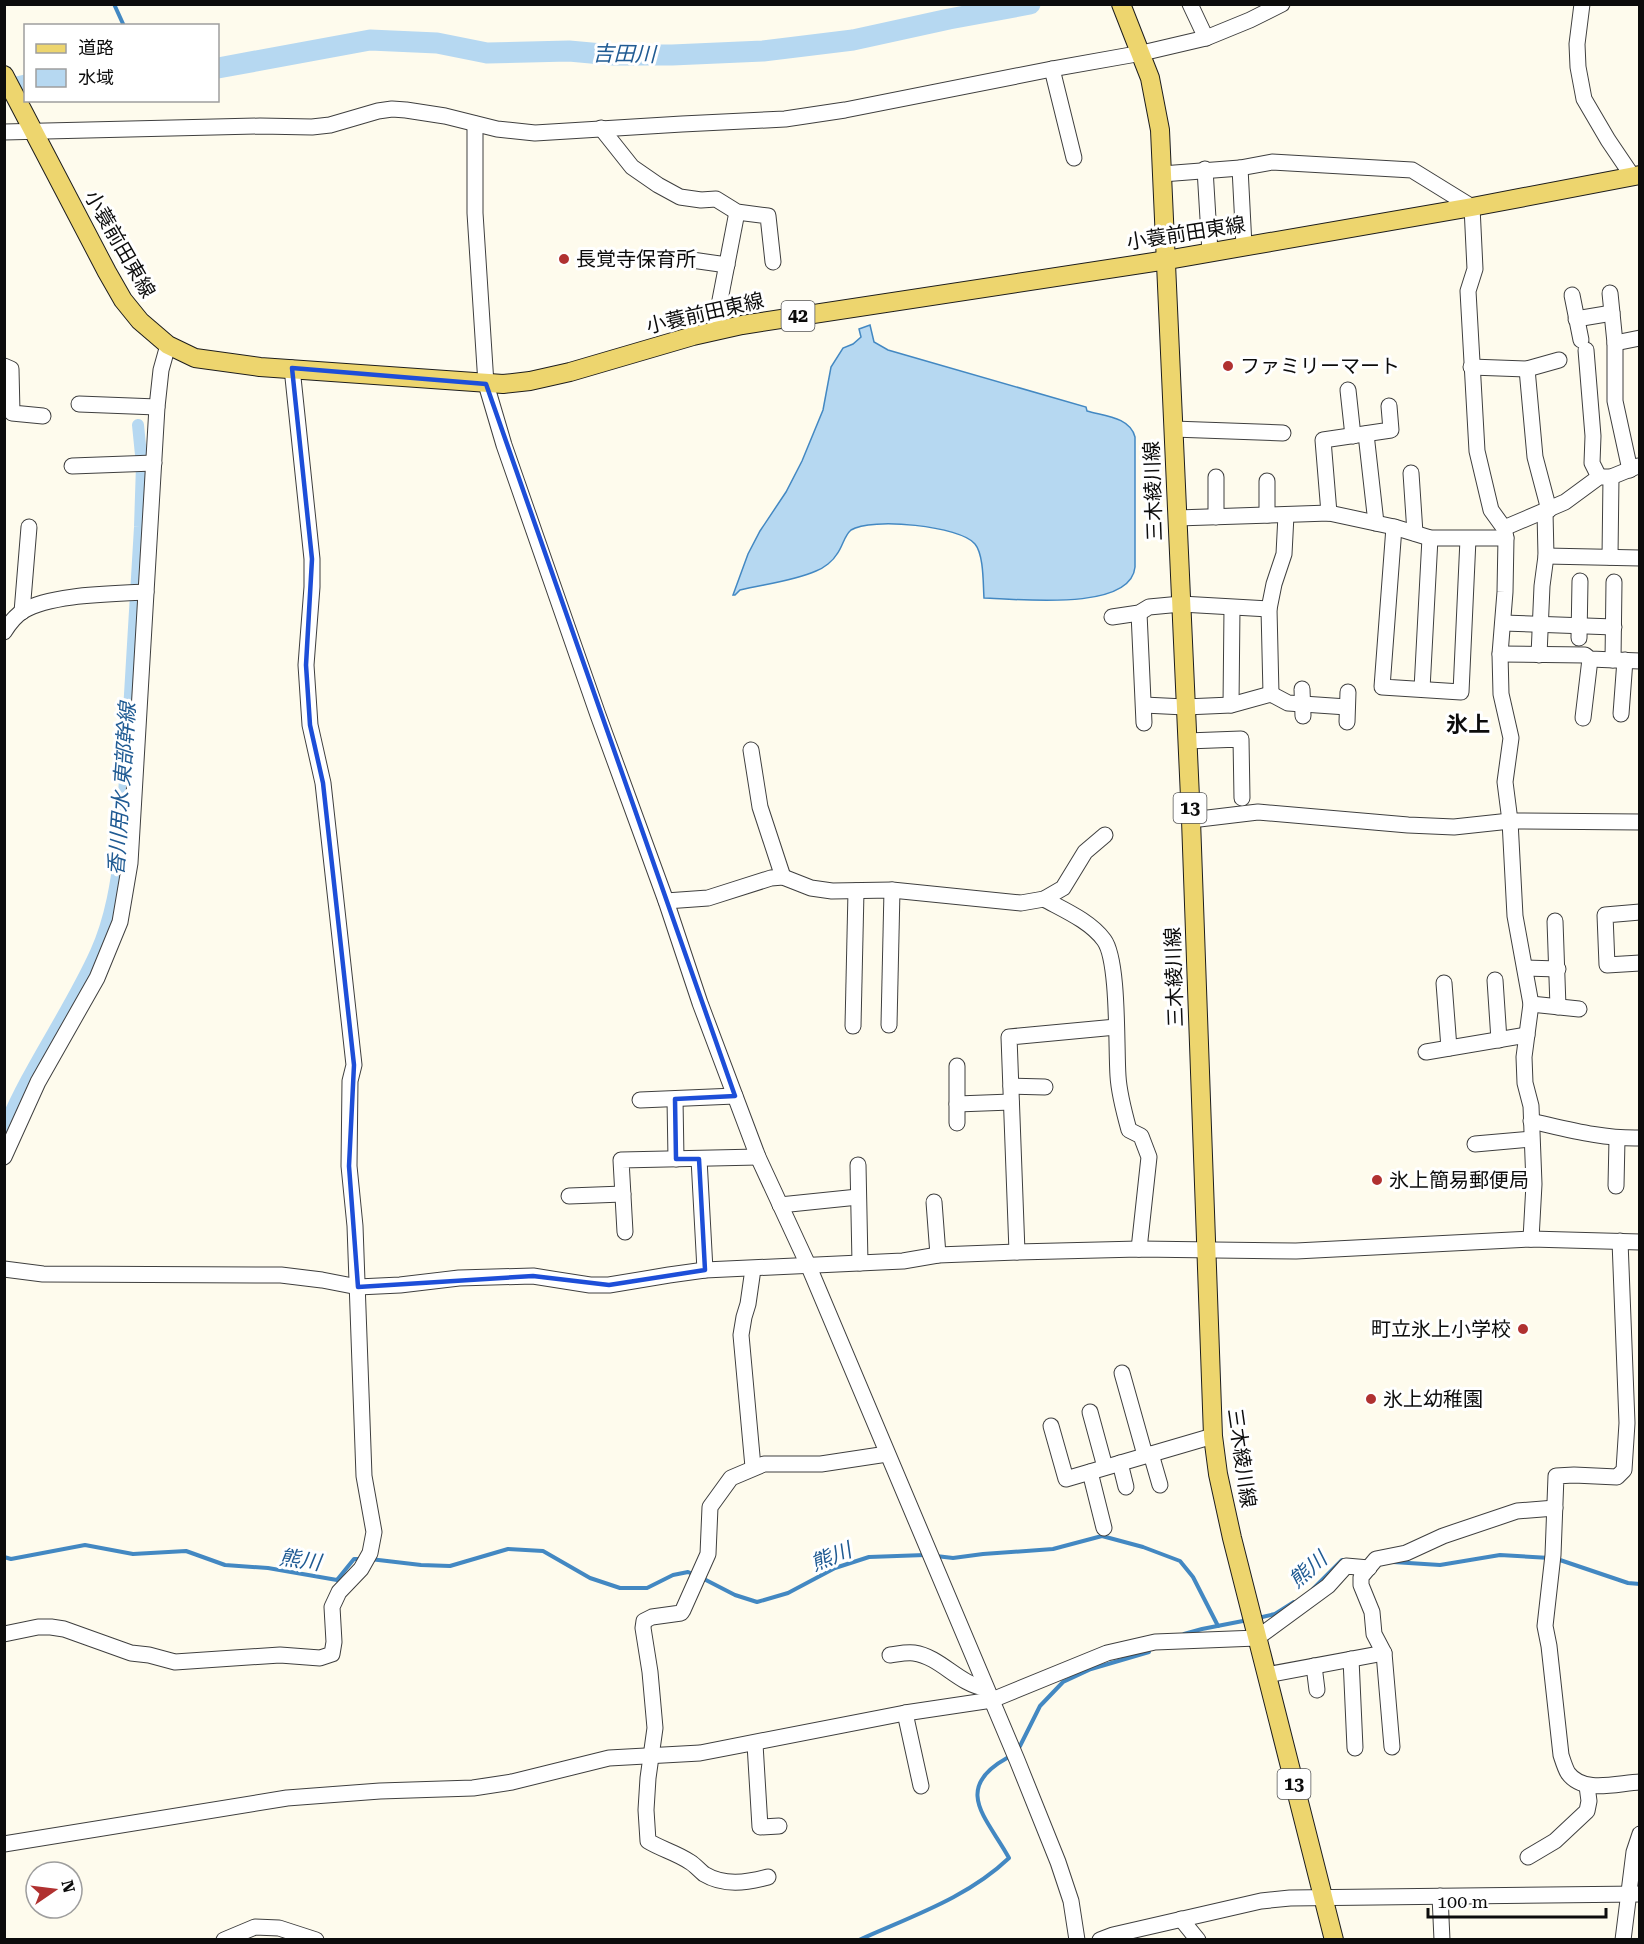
<svg xmlns="http://www.w3.org/2000/svg" width="1644" height="1944" viewBox="0 0 1644 1944" font-family="'Roboto Serif','Noto Sans JP',serif">
	<style>
		.water { fill: #b6d8f1; stroke: #4388c2; stroke-width: 1.5 }
		.lines { fill: none; stroke-linecap: round; stroke-linejoin: round }
		.stream { stroke: #4388c2; stroke-width: 4 }
		.canal { stroke: #b6d8f1; stroke-width: 12 }
		.river { stroke: #b6d8f1; stroke-width: 21 }
		.minor-casing { stroke: #3f3f3f; stroke-width: 17 }
		.major-casing { stroke: #1d1d1d; stroke-width: 20 }
		.minor { stroke: #fff; stroke-width: 15 }
		.major { stroke: #edd56e; stroke-width: 18 }
		.marked { fill: none; stroke: #1d4ed8; stroke-width: 4.5; stroke-linejoin: round }
		.poi-dot { fill: #b03130; stroke: #fff; stroke-width: 2 }
		.labels { text-anchor: middle; stroke-width: 6; stroke-linejoin: round; paint-order: stroke }
		.shield { fill: #fff; stroke: #555; stroke-width: 1.5 }
		.shield-label { font-size: 18px; font-weight: bold; fill: #0c0c0c }
		.street-label { font-size: 20px; fill: #0c0c0c; stroke: #fff }
		.poi-label { font-size: 20px; fill: #0c0c0c; stroke: #fff; text-anchor: start }
		.water-label { font-size: 21px; font-style: italic; fill: #205b93; stroke: #fff }
		.quarter-label { font-size: 22px; font-weight: bold; fill: #0c0c0c; stroke: #fff }
	</style>
	<rect width="100%" height="100%" fill="#fefbed"/>
	<path class="water" d="M 870,325 L 874,342 L 888,350 L 1086,407 L 1087,411 C 1104,416 1130,417 1135,437 L 1135,567 C 1131,612 1017,599 984,598 C 983,584 984,555 975,544 C 961,526 871,517 851,530 C 844,536 843,546 837,554 C 833,561 824,568 816,571 C 793,581 765,584 740,590 L 735,595 L 733,595 L 748,554 L 760,531 L 786,492 L 802,461 L 823,410 L 831,367 L 843,348 L 853,344 L 861,337 L 859,329 Z"/>
	<g class="lines">
		<g class="stream">
			<polyline points="114,4 124,26"/>
			<polyline points="936,1556 953,1558 983,1554 1053,1549 1102,1536 1143,1547 1180,1561 1193,1577 1218,1626"/>
			<polyline points="4,1557 11,1559 85,1545 133,1554 186,1551 225,1565 268,1568 337,1580 354,1559 363,1559"/>
			<polyline points="370,1559 421,1565 450,1566 508,1549 543,1551 590,1578 620,1588 647,1588 673,1575 688,1572 695,1575"/>
			<polyline points="1557,1559 1628,1583 1640,1584"/>
			<polyline points="1393,1562 1440,1565 1500,1555 1550,1558"/>
			<polyline points="702,1578 735,1595 757,1602 788,1593 835,1568 869,1557 925,1555"/>
			<polyline points="1313,1589 1342,1560 1347,1560"/>
			<polyline points="1258,1618 1275,1614 1294,1602"/>
			<polyline points="1184,1634 1202,1629 1248,1620"/>
			<polyline points="1020,1746 1040,1706 1063,1682 1091,1669 1149,1652"/>
			<path d="M 859,1940 C 912,1916 967,1898 1009,1858 C 988,1819 951,1789 1007,1758"/>
		</g>
		<path class="canal" d="M 4,1127 C 29,1066 69,1012 96,952 C 111,919 117,881 121,845 L 140,527 L 142,465 L 138,425"/>
		<g class="river">
			<polyline points="218,68 370,40 437,43 487,53 569,51 613,55 672,55 763,51 853,40 949,19 1030,4"/>
			<polyline points="4,90 26,85"/>
		</g>
		<defs>
			<g id="minor">
				<polyline points="1190,4 1206,38"/>
				<polyline points="1582,4 1577,44 1578,67 1584,99 1608,140 1633,177"/>
				<polyline points="1052,69 1074,158"/>
				<polyline points="475,124 475,213 486,384 504,445 598,715 666,901 700,1003 758,1157 809,1267 1017,1760 1058,1862 1071,1901 1077,1940"/>
				<polyline points="601,128 632,167 658,185 680,197 701,200 716,199 737,212 768,216 773,262"/>
				<polyline points="4,132 260,126 312,127 330,125 378,111 392,109 406,110 445,116 497,129 535,133 682,124 785,119 845,110 1052,69 1142,53 1206,38 1250,20 1282,4"/>
				<polyline points="1240,168 1244,246"/>
				<polyline points="1205,169 1210,252"/>
				<polyline points="1162,174 1240,168 1272,162 1412,170 1472,207 1475,269 1468,291 1477,451 1491,510 1504,528 1506,538 1505,592 1500,654 1501,694 1511,738 1505,782 1510,821 1515,916 1531,1004 1524,1057 1525,1083 1531,1106 1534,1184 1531,1239"/>
				<polyline points="685,259 727,265"/>
				<polyline points="1610,293 1615,343 1615,401 1630,470"/>
				<polyline points="1572,295 1581,340"/>
				<polyline points="1576,319 1612,313"/>
				<polyline points="714,331 737,212"/>
				<polyline points="1615,343 1640,338"/>
				<polyline points="1586,350 1593,436 1592,463 1599,477"/>
				<polyline points="4,366 11,369 12,413 43,416"/>
				<polyline points="1471,367 1527,369 1559,360"/>
				<polyline points="1527,369 1535,457 1549,510"/>
				<polyline points="1348,390 1353,436"/>
				<polyline points="79,404 157,407"/>
				<polyline points="1173,429 1283,433"/>
				<polyline points="1366,434 1376,523"/>
				<polyline points="72,466 154,463"/>
				<polyline points="1411,473 1415,533"/>
				<polyline points="1329,513 1323,440 1391,430 1389,406"/>
				<polyline points="1267,515 1267,481"/>
				<polyline points="1216,517 1216,477"/>
				<polyline points="1177,518 1329,513 1394,527 1430,538 1506,538"/>
				<polyline points="1394,527 1382,687 1461,692 1468,539"/>
				<polyline points="1504,528 1565,502 1599,477 1611,477 1638,466"/>
				<polyline points="1546,556 1640,558"/>
				<polyline points="1610,557 1611,477"/>
				<polyline points="22,612 29,527"/>
				<polyline points="1139,613 1144,723"/>
				<polyline points="1112,617 1139,613 1149,607 1181,604 1269,609"/>
				<polyline points="1503,623 1614,627"/>
				<path d="M 4,632 C 9,624 15,616 23,611 C 51,594 113,594 146,592"/>
				<polyline points="1579,638 1580,581"/>
				<polyline points="1500,654 1585,655 1590,659 1640,661"/>
				<polyline points="1539,655 1542,586 1546,556 1545,512"/>
				<polyline points="1613,660 1614,582"/>
				<polyline points="1302,689 1303,716"/>
				<polyline points="1422,689 1430,538"/>
				<polyline points="1271,694 1269,609 1274,584 1284,554 1286,515"/>
				<polyline points="1144,705 1185,707 1231,705 1271,694 1288,703 1347,707"/>
				<polyline points="1231,705 1232,608"/>
				<polyline points="1621,714 1625,660"/>
				<polyline points="1583,718 1590,659"/>
				<polyline points="1347,722 1348,692"/>
				<polyline points="1187,741 1241,739 1242,798"/>
				<polyline points="751,750 760,807 783,877"/>
				<polyline points="1191,820 1258,812 1408,825 1454,827 1510,821 1640,822"/>
				<path d="M 1044,899 C 1064,910 1090,921 1104,940 C 1119,960 1116,1047 1118,1076 C 1119,1094 1124,1112 1129,1130 L 1141,1136 L 1149,1157 L 1139,1249"/>
				<polyline points="666,901 708,898 771,878 783,877 811,888 832,891 892,890 1021,903 1044,899 1063,888 1085,852 1105,835"/>
				<polyline points="1640,912 1605,915 1607,965 1640,963"/>
				<polyline points="1555,921 1558,1007"/>
				<polyline points="1525,968 1558,969"/>
				<polyline points="1495,980 1499,1040"/>
				<polyline points="1444,983 1449,1048"/>
				<polyline points="1531,1004 1579,1009"/>
				<polyline points="889,1025 892,890"/>
				<polyline points="853,1026 856,891"/>
				<polyline points="1426,1052 1527,1035"/>
				<polyline points="957,1066 957,1123"/>
				<polyline points="1011,1086 1045,1087"/>
				<polyline points="675,1099 676,1159"/>
				<polyline points="640,1100 735,1096"/>
				<polyline points="957,1104 1011,1102"/>
				<path d="M 1531,1121 C 1567,1129 1602,1139 1640,1138"/>
				<polyline points="1475,1144 1531,1139"/>
				<polyline points="4,1157 38,1082 97,978 120,922 130,863 157,407 161,370 168,345"/>
				<polyline points="699,1159 705,1270"/>
				<polyline points="858,1165 860,1263"/>
				<polyline points="1616,1186 1617,1139"/>
				<polyline points="569,1196 623,1194"/>
				<polyline points="934,1202 938,1255"/>
				<polyline points="780,1205 858,1197"/>
				<polyline points="625,1232 621,1160 758,1157"/>
				<path d="M 1620,1241 L 1627,1423 L 1624,1470 L 1617,1477 L 1574,1475 L 1556,1476 L 1553,1555 L 1545,1626 L 1549,1646 L 1561,1755 C 1563,1761 1565,1768 1568,1773 C 1583,1794 1617,1783 1640,1782"/>
				<polyline points="1017,1252 1009,1037 1116,1027"/>
				<polyline points="4,1269 43,1274 281,1275 322,1280 358,1287 400,1285 459,1278 533,1276 590,1285 609,1285 669,1275 705,1270 903,1261 938,1255 1017,1252 1139,1249 1296,1251 1531,1239 1640,1242"/>
				<polyline points="753,1269 748,1304 744,1317 741,1335 753,1467"/>
				<polyline points="1122,1373 1145,1455"/>
				<polyline points="1090,1412 1105,1467"/>
				<polyline points="1051,1426 1066,1479 1213,1436"/>
				<polyline points="1151,1454 1160,1485"/>
				<polyline points="1120,1463 1126,1487"/>
				<polyline points="1090,1472 1104,1528"/>
				<polyline points="4,1634 38,1627 51,1627 64,1629 131,1653 149,1655 175,1662 280,1655 320,1658 332,1654 334,1642 332,1607 339,1592 361,1569 370,1553 374,1532 364,1476 355,1226 349,1166 350,1081 354,1065 323,783 310,725 306,665 312,587 312,559 292,368"/>
				<path d="M 890,1655 C 898,1654 906,1652 914,1653 C 941,1657 958,1684 985,1688"/>
				<polyline points="1351,1659 1355,1748"/>
				<polyline points="1314,1666 1317,1690"/>
				<polyline points="1266,1675 1384,1653"/>
				<polyline points="905,1713 921,1786"/>
				<polyline points="755,1744 760,1827 779,1826"/>
				<polyline points="1392,1747 1384,1653 1374,1634 1372,1612 1361,1585 1361,1577 1376,1559 1406,1553 1443,1536 1517,1511 1555,1508"/>
				<polyline points="4,1844 287,1798 380,1791 473,1788 512,1782 609,1758 700,1753 905,1713 992,1700 1107,1653 1155,1642 1257,1638 1328,1586 1346,1566 1369,1568"/>
				<polyline points="1528,1857 1555,1841 1587,1811 1589,1801 1587,1786"/>
				<path d="M 768,1877 C 746,1883 724,1886 704,1874 C 699,1870 695,1865 690,1862 C 677,1853 661,1849 648,1841 L 646,1810 L 648,1778 L 655,1728 L 650,1672 L 643,1628 L 644,1621 L 652,1617 L 681,1613 L 683,1610 L 708,1554 L 710,1507 L 731,1478 L 764,1464 L 821,1464 L 887,1454"/>
				<polyline points="1440,1896 1442,1940"/>
				<polyline points="1181,1919 1198,1940"/>
				<polyline points="224,1940 255,1927 279,1928 316,1940"/>
				<polyline points="1100,1940 1113,1935 1261,1901 1290,1898 1640,1894"/>
				<polyline points="1623,1940 1634,1852 1640,1834"/>
			</g>
			<g id="major">
				<polyline points="1121,4 1150,78 1160,130 1191,820 1213,1436 1218,1474 1232,1538 1334,1940"/>
				<polyline points="4,75 107,272 123,300 140,321 168,345 195,358 260,367 503,384 530,381 570,372 693,336 742,325 1167,260 1472,207 1640,175"/>
			</g>
		</defs>
		<use href="#minor" class="minor-casing"/>
		<use href="#major" class="major-casing"/>
		<use href="#minor" class="minor"/>
		<use href="#major" class="major"/>
	</g>
	<path class="marked" d="M 292,368 L 486,384 L 735,1096 L 675,1099 L 676,1159 L 699,1159 L 705,1270 L 609,1285 L 533,1276 L 358,1287 L 349,1166 L 354,1065 L 323,783 L 310,725 L 306,665 L 312,559 Z"/>
	<g class="poi-dot">
		<circle cx="564" cy="259" r="6"/>
		<circle cx="1228" cy="366" r="6"/>
		<circle cx="1377" cy="1180" r="6"/>
		<circle cx="1523" cy="1329" r="6"/>
		<circle cx="1371" cy="1399" r="6"/>
	</g>
	<g class="labels">
		<g class="shield">
			<rect x="781.5" y="301" width="33" height="30" rx="4.5"/>
			<rect x="1173.5" y="793" width="33" height="30" rx="4.5"/>
			<rect x="1277.5" y="1769" width="33" height="30" rx="4.5"/>
		</g>
		<g class="shield-label">
			<text x="798" y="322">42</text>
			<text x="1190" y="814">13</text>
			<text x="1294" y="1790">13</text>
		</g>
		<g class="street-label">
			<text transform="translate(1186 233) rotate(-9)" y="7">小蓑前田東線</text>
			<text transform="translate(120 244) rotate(60)" y="7">小蓑前田東線</text>
			<text transform="translate(705 313) rotate(-13)" y="7">小蓑前田東線</text>
			<text transform="translate(1153 491) rotate(-92)" y="7">三木綾川線</text>
			<text transform="translate(1174 977) rotate(-92)" y="7">三木綾川線</text>
			<text transform="translate(1242 1458) rotate(82)" y="7">三木綾川線</text>
		</g>
		<g class="poi-label">
			<text x="576" y="266">長覚寺保育所</text>
			<text x="1240" y="373">ファミリーマート</text>
			<text x="1389" y="1187">氷上簡易郵便局</text>
			<text x="1511" y="1336" text-anchor="end">町立氷上小学校</text>
			<text x="1383" y="1406">氷上幼稚園</text>
		</g>
		<g class="water-label">
			<text transform="translate(624 54) rotate(1)" y="7">吉田川</text>
			<text transform="translate(122 789) rotate(-86)" y="7">香川用水 東部幹線</text>
			<text transform="translate(831 1557) rotate(-22)" y="7">熊川</text>
			<text transform="translate(300 1560) rotate(8)" y="7">熊川</text>
			<text transform="translate(1308 1570) rotate(-41)" y="7">熊川</text>
		</g>
		<g class="quarter-label">
			<text x="1468" y="732">氷上</text>
		</g>
	</g>
	<rect width="1644" height="1944" fill="none" stroke="#0c0c0c" stroke-width="12"/>
	<rect x="24" y="24" width="195" height="78" fill="#ffffff" stroke="#9e9e9e" stroke-width="1.5"/>
	<rect x="36" y="44" width="30" height="9" fill="#edd56e" stroke="#9e9e9e" stroke-width="1.5"/>
	<text x="78" y="54" font-size="18" fill="#0c0c0c">道路</text>
	<rect x="36" y="69" width="30" height="18" fill="#b6d8f1" stroke="#9e9e9e" stroke-width="1.5"/>
	<text x="78" y="84" font-size="18" fill="#0c0c0c">水域</text>
	<g transform="translate(54 1890) rotate(76)"><circle r="28" fill="#ffffff" stroke="#9e9e9e" stroke-width="1.5"/>
	<path d="M0-4.5L10 22L0 15L-10 22Z" fill="#b03130"/>
	<text y="-9" font-size="16" font-weight="bold" text-anchor="middle" fill="#0c0c0c">N</text>
	</g>
	<path d="M1428 1908v9h178v-9" fill="none" stroke="#0c0c0c" stroke-width="3"/>
	<text x="1437" y="1908" font-size="18" fill="#0c0c0c" stroke="#ffffff" stroke-width="4.5" paint-order="stroke">100 m</text>
</svg>
